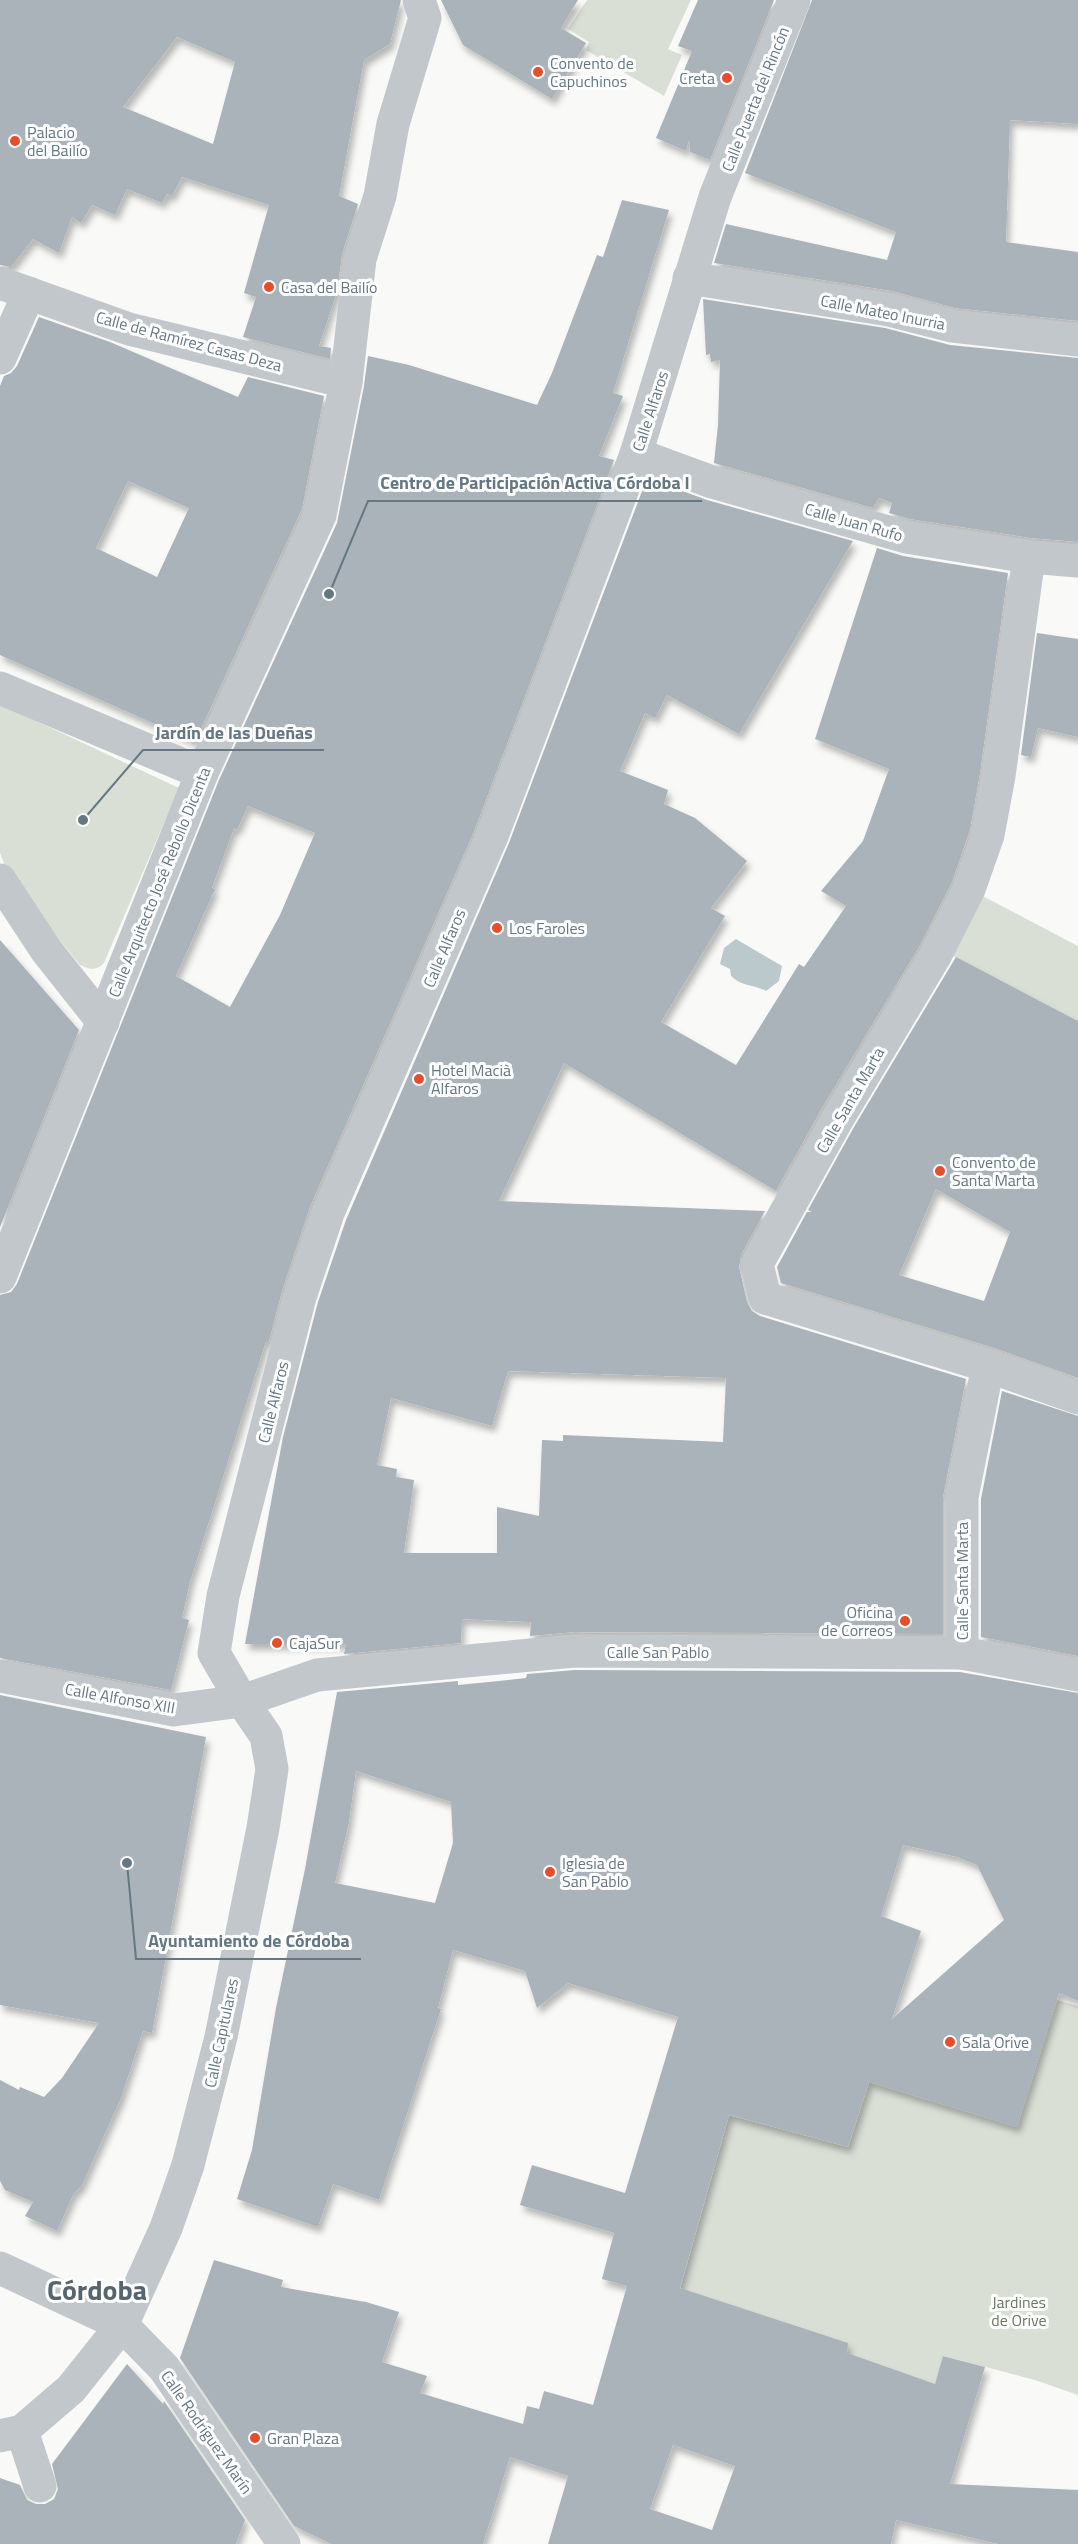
<svg xmlns="http://www.w3.org/2000/svg" width="1078" height="2544" viewBox="0 0 1078 2544" font-family="'Titillium Web',sans-serif">
	<style>
		.green { fill: #dadfd6 }
		.water { fill: #bbc8cc }
		.building { fill: #a9b3b9; fill-rule: evenodd; filter: url(#shadow) }
		.lines { fill: none; stroke-linecap: round; stroke-linejoin: round }
		.street { stroke: #c2c7cb; stroke-width: 33 }
		.poi-dot { fill: #e74d2a; stroke: #fff; stroke-width: 2 }
		.labels { text-anchor: middle; stroke-width: 6; stroke-linejoin: round; paint-order: stroke }
		.poi-label { font-size: 16px; fill: #647783; stroke: #fff; text-anchor: start }
		.street-label { font-size: 16px; fill: #647783; stroke: #fff }
		.park-label { font-size: 16px; fill: #687a63; stroke: #fff }
		.town-label { font-size: 28px; font-weight: bold; fill: #56646e; stroke: #fff }
		.leader { fill: none; stroke: #647783; stroke-width: 2 }
		.callout-dot { fill: #647783; stroke: #fff; stroke-width: 2 }
		.callout-label { font-size: 18px; text-anchor: middle; font-weight: bold; fill: #647783; stroke: #fff; stroke-width: 6; stroke-linejoin: round; paint-order: stroke }
	</style>
	<defs>
		<filter id="shadow"><feDropShadow dx="3.5" dy="6" stdDeviation="3" flood-color="#0004"/></filter>
	</defs>
	<rect width="100%" height="100%" fill="#f9f9f7"/>
	<g class="green">
		<polygon points="587,0 691,0 668,49 682,55 664,96 586,50 589,42 568,29"/>
		<path d="M 0,704 L 179,788 L 104,963 C 96,971 90,970 80,965 L 11,881 L 0,853 Z"/>
		<polygon points="973,891 1078,946 1078,1021 945,952"/>
		<polygon points="1028,1992 1078,2006 1078,2395 1035,2380 944,2356 935,2384 874,2367 680,2289 729,2115 848,2147 869,2082"/>
	</g>
	<path class="water" d="M 736,939 L 782,966 L 779,981 L 766,991 C 753,984 742,987 731,976 L 730,969 L 720,964 L 724,948 Z"/>
	<g class="building">
		<path d="M 0,0 L 401,0 L 390,44 L 364,60 L 339,196 L 358,204 L 342,254 L 337,292 L 319,346 L 331,348 L 330,359 L 243,337 L 256,297 L 244,293 L 269,205 L 182,177 L 172,196 L 167,194 L 162,203 L 127,189 L 115,215 L 92,205 L 81,223 L 72,217 L 59,253 L 33,239 L 11,267 L 0,265 ZM 177,37 L 235,62 L 213,144 L 123,107 Z"/>
		<polygon points="441,0 578,0 561,28 586,43 552,99 463,45"/>
		<polygon points="698,0 774,0 710,160 690,152 689,140 686,151 656,138 692,51 678,46"/>
		<polygon points="812,0 1078,0 1078,124 1010,120 1006,242 1078,252 1078,321 955,308 892,291 714,263 726,224 887,260 896,232 745,173"/>
		<path d="M 622,200 L 669,210 L 613,393 L 623,396 L 599,456 L 614,460 L 475,829 L 310,1207 L 282,1291 L 269,1341 L 266,1341 L 190,1582 L 182,1618 L 189,1620 L 171,1690 L 0,1658 L 0,1295 L 11,1292 L 17,1284 L 219,780 L 337,523 L 364,386 L 368,356 L 409,365 L 537,405 L 552,373 L 597,255 L 603,257 ZM 248,806 L 315,833 L 280,915 L 230,1007 L 176,976 L 215,889 L 212,888 L 234,828 L 237,830 Z"/>
		<polygon points="703,299 885,328 950,345 1078,358 1078,542 1031,538 910,519 889,513 892,503 879,498 873,508 714,463 718,425 720,360 711,362 710,354 706,355"/>
		<path d="M 39,317 L 110,342 L 238,397 L 248,377 L 324,396 L 302,509 L 195,742 L 0,655 L 0,386 L 4,376 L 11,373 L 17,366 ZM 128,481 L 189,508 L 157,577 L 96,548 Z"/>
		<path d="M 647,478 L 707,500 L 853,541 L 739,734 L 667,695 L 655,718 L 645,713 L 620,771 L 668,790 L 664,804 L 695,818 L 747,861 L 711,908 L 725,916 L 661,1022 L 736,1065 L 799,964 L 804,967 L 846,906 L 821,891 L 863,841 L 889,769 L 815,739 L 877,548 L 903,556 L 1008,573 L 980,773 L 970,830 L 952,882 L 919,947 L 822,1108 L 776,1191 L 564,1063 L 499,1201 L 765,1211 L 741,1255 L 739,1267 L 747,1302 L 752,1311 L 760,1316 L 966,1379 L 943,1497 L 943,1634 L 574,1632 L 530,1636 L 531,1622 L 462,1619 L 461,1643 L 344,1654 L 346,1644 L 245,1644 L 283,1437 L 318,1302 L 346,1220 L 509,843 ZM 508,1371 L 726,1378 L 723,1442 L 563,1435 L 563,1441 L 542,1440 L 539,1516 L 497,1507 L 497,1553 L 404,1553 L 414,1480 L 396,1477 L 397,1469 L 377,1465 L 391,1398 L 492,1426 Z"/>
		<polygon points="1037,633 1078,639 1078,737 1038,728 1031,757 1021,755"/>
		<polygon points="0,940 79,1030 0,1227"/>
		<path d="M 956,957 L 1078,1021 L 1078,1378 L 994,1348 L 781,1283 L 777,1267 L 807,1212 L 812,1212 L 808,1210 L 854,1127 ZM 936,1189 L 1010,1232 L 984,1301 L 899,1275 Z"/>
		<polygon points="1002,1391 1078,1416 1078,1656 981,1637 981,1499"/>
		<path d="M 575,1670 L 960,1672 L 1078,1693 L 1078,2001 L 1059,1993 L 1017,2127 L 869,2082 L 848,2147 L 729,2115 L 680,2288 L 848,2343 L 847,2353 L 935,2384 L 943,2356 L 985,2367 L 950,2484 L 1078,2490 L 1078,2544 L 998,2544 L 896,2520 L 891,2544 L 548,2544 L 568,2476 L 510,2457 L 483,2544 L 331,2544 L 294,2526 L 180,2358 L 214,2260 L 283,2280 L 281,2287 L 366,2302 L 399,2312 L 382,2362 L 427,2376 L 420,2393 L 523,2424 L 527,2406 L 539,2409 L 544,2391 L 593,2405 L 627,2286 L 602,2279 L 614,2233 L 520,2205 L 532,2165 L 625,2193 L 678,2017 L 568,1983 L 537,2008 L 525,1971 L 453,1950 L 438,2008 L 441,2009 L 379,2200 L 333,2184 L 318,2227 L 237,2199 L 252,2150 L 276,2008 L 305,1869 L 337,1692 L 458,1681 L 458,1685 L 499,1681 L 526,1678 L 527,1674 ZM 356,1771 L 451,1802 L 453,1843 L 435,1903 L 335,1883 L 349,1822 ZM 903,1845 L 957,1857 L 977,1865 L 1004,1920 L 892,2019 L 921,1931 L 881,1916 ZM 673,2445 L 735,2466 L 712,2530 L 650,2509 Z"/>
		<polygon points="0,1695 206,1737 152,2033 143,2031 121,2098 81,2187 74,2193 57,2231 25,2216 33,2202 5,2190 0,2181 0,2080 19,2090 20,2087 44,2097 62,2078 99,2023 0,2005"/>
		<polygon points="127,2364 163,2404 164,2401 245,2520 236,2544 0,2544 0,2478 20,2485 27,2500 36,2504 45,2504 54,2499 58,2489 52,2464"/>
	</g>
	<g class="lines">
		<g class="street">
			<polyline points="689,278 889,310 952,326 1078,340"/>
			<polyline points="0,283 129,329 346,382"/>
			<polyline points="0,358 29,293"/>
			<polyline points="636,454 712,482 906,537 1029,557 1078,561"/>
			<polyline points="1029,557 999,776 988,835 969,889 935,956 838,1118 757,1264 765,1298 988,1366 1078,1398"/>
			<polyline points="0,688 202,773"/>
			<polyline points="0,880 46,950 103,1022"/>
			<polyline points="0,1277 202,773 320,515 346,382 360,259 380,196 393,124 425,18 419,0"/>
			<polyline points="962,1653 962,1497 988,1366"/>
			<polyline points="0,1676 174,1710 242,1701 317,1675 574,1651 962,1653 1078,1675"/>
			<polyline points="0,2268 122,2325 164,2368 284,2544"/>
			<polyline points="22,2431 40,2486"/>
			<polyline points="0,2436 22,2431 71,2389 122,2325 166,2228 188,2165 221,2037 263,1828 272,1769 266,1736 242,1701 214,1653 223,1596 300,1297 328,1213 492,836 636,454 715,197 794,0"/>
		</g>
	</g>
	<g class="poi-dot">
		<circle cx="538" cy="72" r="6"/>
		<circle cx="727" cy="78" r="6"/>
		<circle cx="15" cy="141" r="6"/>
		<circle cx="269" cy="287" r="6"/>
		<circle cx="497" cy="928" r="6"/>
		<circle cx="419" cy="1079" r="6"/>
		<circle cx="940" cy="1171" r="6"/>
		<circle cx="905" cy="1621" r="6"/>
		<circle cx="277" cy="1643" r="6"/>
		<circle cx="550" cy="1872" r="6"/>
		<circle cx="950" cy="2042" r="6"/>
		<circle cx="255" cy="2438" r="6"/>
	</g>
	<g class="labels">
		<g class="poi-label">
			<text x="550" y="69">Convento de<tspan x="550" dy="18">Capuchinos</tspan></text>
			<text x="715" y="84" text-anchor="end">Creta</text>
			<text x="27" y="138">Palacio<tspan x="27" dy="18">del Bailío</tspan></text>
			<text x="281" y="293">Casa del Bailío</text>
			<text x="509" y="934">Los Faroles</text>
			<text x="431" y="1076">Hotel Macià<tspan x="431" dy="18">Alfaros</tspan></text>
			<text x="952" y="1168">Convento de<tspan x="952" dy="18">Santa Marta</tspan></text>
			<text x="893" y="1618" text-anchor="end">Oficina<tspan x="893" dy="18">de Correos</tspan></text>
			<text x="289" y="1649">CajaSur</text>
			<text x="562" y="1869">Iglesia de<tspan x="562" dy="18">San Pablo</tspan></text>
			<text x="962" y="2048">Sala Orive</text>
			<text x="267" y="2444">Gran Plaza</text>
		</g>
		<g class="street-label">
			<text transform="translate(755 99) rotate(-68)" y="6">Calle Puerta del Rincón</text>
			<text transform="translate(883 312) rotate(11)" y="6">Calle Mateo Inurria</text>
			<text transform="translate(189 341) rotate(15)" y="6">Calle de Ramírez Casas Deza</text>
			<text transform="translate(650 411) rotate(-72)" y="6">Calle Alfaros</text>
			<text transform="translate(854 522) rotate(16)" y="6">Calle Juan Rufo</text>
			<text transform="translate(159 882) rotate(-68)" y="6">Calle Arquitecto José Rebollo Dicenta</text>
			<text transform="translate(444 948) rotate(-67)" y="6">Calle Alfaros</text>
			<text transform="translate(850 1100) rotate(-60)" y="6">Calle Santa Marta</text>
			<text transform="translate(273 1402) rotate(-76)" y="6">Calle Alfaros</text>
			<text transform="translate(962 1581) rotate(-90)" y="6">Calle Santa Marta</text>
			<text x="658" y="1658">Calle San Pablo</text>
			<text transform="translate(120 1698) rotate(10)" y="6">Calle Alfonso XIII</text>
			<text transform="translate(221 2033) rotate(-78)" y="6">Calle Capitulares</text>
			<text transform="translate(207 2432) rotate(55)" y="6">Calle Rodríguez Marín</text>
		</g>
		<g class="park-label">
			<text x="1019" y="2308">Jardines<tspan x="1019" dy="18">de Orive</tspan></text>
		</g>
		<g class="town-label">
			<text x="97" y="2300">Córdoba</text>
		</g>
	</g>
	<path class="leader" d="M329 594L368 501H702M83 820L143 750H324M127 1863L136 1959H361"/>
	<g class="callout-dot">
		<circle cx="329" cy="594" r="6"/>
		<circle cx="83" cy="820" r="6"/>
		<circle cx="127" cy="1863" r="6"/>
	</g>
	<g class="callout-label">
		<text x="535" y="489">Centro de Participación Activa Córdoba I</text>
		<text x="234" y="739">Jardín de las Dueñas</text>
		<text x="249" y="1947">Ayuntamiento de Córdoba</text>
	</g>
</svg>
